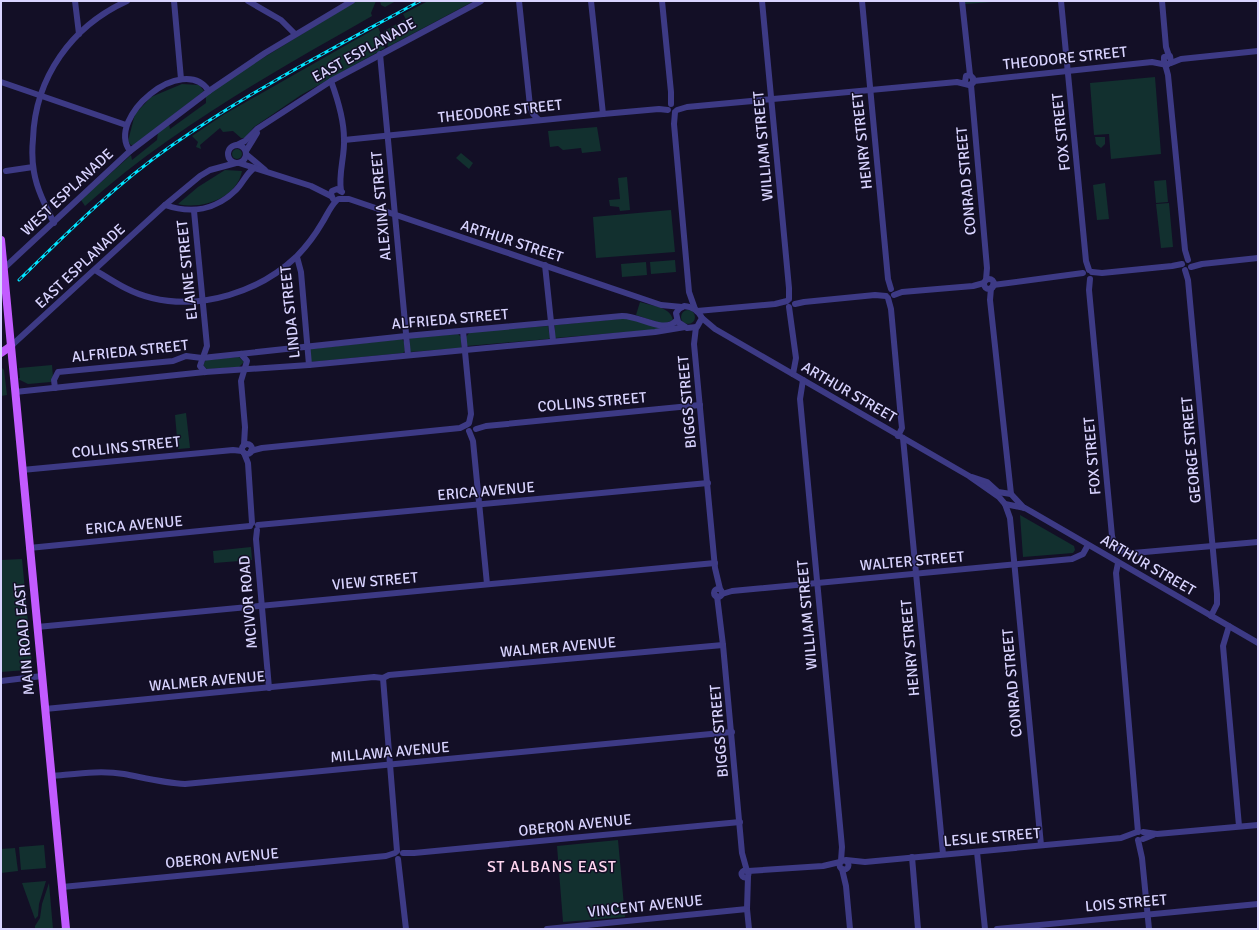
<svg xmlns="http://www.w3.org/2000/svg" width="1259" height="930" viewBox="0 0 1259 930" font-family="Signika,sans-serif">
	<style>
		.green { fill: #12302f }
		.lines { fill: none; stroke-linecap: round; stroke-linejoin: round }
		.minor { stroke: #3d3a85; stroke-width: 6 }
		.major { stroke: #c25bff; stroke-width: 8 }
		.rail-casing { stroke: #00e5ff; stroke-width: 3 }
		.rail { stroke: #130f26; stroke-width: 1.5; stroke-dasharray: 4.5; stroke-linecap: butt }
		.labels { text-anchor: middle; stroke-width: 3; stroke-linejoin: round; paint-order: stroke }
		.street-label { font-size: 15px; fill: #d9d4ff; stroke: #130f26 }
		.neighbourhood-label { font-size: 16px; letter-spacing: 1px; fill: #ffd6f0; stroke: #130f26 }
	</style>
	<rect width="100%" height="100%" fill="#130f26"/>
	<g class="green">
		<path d="M 356,1 L 376,1 L 371,13 L 372,16 C 272,73 171,129 85,206 L 81,200 L 131,155 L 132,160 L 157,140 L 158,132 L 169,124 L 170,129 L 206,103 L 206,96 L 237,74 Z"/>
		<polygon points="380,1 396,1 385,7 381,5"/>
		<polygon points="428,1 474,1 388,47 387,43 409,25 403,14"/>
		<polygon points="965,1 1006,1 965,4"/>
		<polygon points="404,20 406,23 386,39 384,31"/>
		<polygon points="378,27 383,39 385,48 301,95 254,127 245,138 241,138 233,131 223,132 220,128 200,145 201,149 196,147 198,142 192,136 223,115"/>
		<polygon points="1155,77 1161,154 1111,159 1109,134 1094,135 1090,83"/>
		<polygon points="182,84 199,85 204,91 134,145 131,145 128,141 135,114 151,97"/>
		<polygon points="597,127 601,151 582,153 581,148 563,150 558,146 550,147 548,131"/>
		<polygon points="1095,137 1105,137 1105,144 1101,148 1096,144"/>
		<circle cx="237" cy="154" r="5"/>
		<polygon points="461,153 473,163 469,169 456,158"/>
		<path d="M 225,170 L 242,171 C 237,198 202,210 178,204 L 198,187 Z"/>
		<polygon points="627,177 630,210 620,211 619,207 610,206 609,200 620,199 618,178"/>
		<polygon points="1166,180 1168,202 1156,203 1154,181"/>
		<polygon points="1105,183 1109,219 1097,220 1093,185"/>
		<polygon points="1169,203 1173,247 1161,248 1156,204"/>
		<polygon points="671,210 675,252 596,258 593,217"/>
		<polygon points="675,260 676,272 651,274 650,262"/>
		<polygon points="646,262 647,275 622,277 621,264"/>
		<path d="M 640,302 C 651,306 670,306 673,320 L 663,324 L 636,315 Z"/>
		<circle cx="688" cy="317" r="7"/>
		<polygon points="630,318 664,329 555,338 555,325"/>
		<polygon points="548,326 550,338 548,339 467,346 465,338 470,332"/>
		<polygon points="458,334 461,337 461,348 410,352 410,338"/>
		<polygon points="402,339 404,342 405,351 403,353 311,362 310,349"/>
		<polygon points="239,357 244,362 239,367 207,369 203,365 206,360"/>
		<polygon points="52,365 53,377 51,382 28,384 18,379 20,378 19,368"/>
		<polygon points="1,367 4,370 7,395 1,396"/>
		<polygon points="186,413 190,448 178,449 175,415"/>
		<polygon points="1020,515 1074,546 1075,550 1073,553 1023,557"/>
		<polygon points="251,547 252,560 214,563 213,551"/>
		<polygon points="22,559 32,664 26,670 1,672 1,560"/>
		<polygon points="618,840 625,917 563,922 557,846"/>
		<polygon points="44,845 46,868 21,870 19,847"/>
		<polygon points="15,848 18,871 1,873 1,849"/>
		<polygon points="46,881 39,904 38,916 35,919 22,883"/>
		<polygon points="49,883 53,929 35,929 35,926 40,918 42,904"/>
	</g>
	<g class="lines">
		<g class="minor">
			<polyline points="75,1 79,34"/>
			<polyline points="174,1 181,79"/>
			<polyline points="248,1 281,20 295,34"/>
			<polyline points="519,1 530,106 533,114 539,120"/>
			<polyline points="591,1 603,114"/>
			<polyline points="662,1 671,92 671,104"/>
			<polyline points="762,1 789,288 789,299"/>
			<polyline points="862,1 888,279 891,289"/>
			<polyline points="962,1 970,75"/>
			<polyline points="1061,1 1086,261 1089,270"/>
			<polyline points="1162,1 1166,47 1169,56"/>
			<polyline points="380,54 408,355"/>
			<polyline points="1171,63 1181,59 1258,51"/>
			<polyline points="1165,64 1168,75 1185,250 1188,260"/>
			<path d="M 331,81 C 338,100 344,119 344,139 C 345,156 338,174 341,191"/>
			<polyline points="974,81 1152,62 1167,65 1171,62 1170,56 1164,57 1164,63"/>
			<polyline points="1,82 126,125"/>
			<polyline points="971,85 987,268 986,280"/>
			<polyline points="677,110 687,107 957,82 969,85 973,83 973,78 970,75 966,76 965,82"/>
			<polyline points="675,112 674,124 689,292 695,309"/>
			<polyline points="344,140 603,114 659,109 668,110"/>
			<circle cx="237" cy="154" r="9"/>
			<polyline points="237,145 245,141 257,129 331,81 481,1"/>
			<path d="M 130,151 C 105,118 183,52 209,91"/>
			<polyline points="246,151 257,133"/>
			<polyline points="246,154 265,170"/>
			<polyline points="239,163 311,186 331,196"/>
			<polyline points="6,171 33,167"/>
			<polyline points="333,199 331,194 332,191 337,189 342,192"/>
			<polyline points="339,199 349,199 661,305 682,307"/>
			<path d="M 165,205 C 191,214 216,210 236,190 C 243,183 246,174 254,168"/>
			<polyline points="194,211 207,346 200,366 205,372"/>
			<path d="M 54,223 C 46,207 37,190 34,172 C 32,161 32,149 33,139 C 35,77 72,26 127,1"/>
			<polyline points="297,257 301,272 309,365"/>
			<polyline points="545,265 553,341"/>
			<polyline points="1191,267 1202,264 1258,258"/>
			<polyline points="2,270 130,151 209,91 265,53 352,1"/>
			<path d="M 95,270 C 113,281 130,293 152,298 C 202,310 259,292 296,257 C 306,247 315,235 322,223 C 327,215 330,207 337,200"/>
			<polyline points="1185,270 1188,280 1217,594 1217,604 1211,616"/>
			<polyline points="1092,272 1102,273 1172,266 1182,264"/>
			<path d="M 1090,279 L 1089,290 L 1112,536 C 1114,547 1121,553 1133,553 L 1258,542"/>
			<circle cx="989" cy="284" r="5"/>
			<polyline points="993,285 1083,273"/>
			<polyline points="991,288 990,300 1011,494"/>
			<polyline points="894,295 902,292 973,286 984,283"/>
			<polyline points="888,298 891,309 901,419 902,428 898,436"/>
			<polyline points="795,304 804,302 875,295 886,296"/>
			<path d="M 684,306 C 693,307 698,310 702,318 L 697,327 L 687,328 L 678,322 L 676,313 L 679,309 Z"/>
			<polyline points="789,307 796,358 793,374"/>
			<polyline points="697,311 775,304 787,301"/>
			<polyline points="702,318 715,329 969,476 999,497 1005,504 1025,508 1258,643"/>
			<polyline points="696,327 694,344 715,568 720,589"/>
			<polyline points="463,331 471,414 469,423"/>
			<polyline points="11,346 165,205 200,176 210,170 236,163"/>
			<polyline points="241,354 247,361 241,381 245,427 244,445"/>
			<polyline points="803,380 800,399 842,847 841,861"/>
			<path d="M 55,388 L 54,380 L 58,372 L 173,361 L 186,356 L 202,358 L 406,336 L 622,316 C 639,315 664,335 677,320"/>
			<polyline points="15,392 205,372 309,365 655,332 685,327"/>
			<polyline points="476,429 486,426 700,405"/>
			<polyline points="469,431 473,441 487,584"/>
			<polyline points="903,438 943,854"/>
			<circle cx="247" cy="449" r="5"/>
			<polyline points="251,451 262,448 460,428 468,424"/>
			<polyline points="244,453 248,463 252,523"/>
			<polyline points="22,470 233,450 242,451"/>
			<polyline points="972,477 987,482 998,492 1011,494 1024,508"/>
			<polyline points="1005,504 1010,518 1041,845"/>
			<polyline points="258,525 708,483"/>
			<polyline points="257,530 256,539 269,688"/>
			<polyline points="29,548 250,526"/>
			<polyline points="1118,563 1116,573 1138,832"/>
			<circle cx="718" cy="593" r="4"/>
			<polyline points="722,594 732,591 1072,559 1083,554 1088,545"/>
			<polyline points="717,596 723,645 742,853 747,871"/>
			<polyline points="1229,626 1223,646 1239,826"/>
			<polyline points="37,627 715,563"/>
			<polyline points="383,678 397,851"/>
			<polyline points="1,681 42,676"/>
			<polyline points="45,709 374,677 383,678 389,675 723,645"/>
			<path d="M 51,776 C 75,774 100,770 124,774 C 145,778 164,783 185,784 L 732,732"/>
			<polyline points="1143,832 1157,834 1258,825"/>
			<polyline points="1143,839 1153,835"/>
			<polyline points="1138,840 1142,858 1149,929"/>
			<polyline points="977,852 985,929"/>
			<polyline points="403,853 414,853 740,822"/>
			<polyline points="912,857 918,929"/>
			<polyline points="398,859 406,929"/>
			<polyline points="846,860 865,862 1121,838 1137,832"/>
			<circle cx="844" cy="865" r="4.5"/>
			<polyline points="842,869 846,886 850,929"/>
			<circle cx="745" cy="874" r="3.5"/>
			<polyline points="748,871 823,866 840,862"/>
			<polyline points="748,877 747,909 749,929"/>
			<polyline points="62,887 386,856 395,853"/>
			<polyline points="547,929 747,909"/>
			<polyline points="997,929 1258,904"/>
		</g>
		<g class="major">
			<polyline points="1,240 66,929"/>
			<polyline points="1,353 11,346"/>
		</g>
		<defs>
			<path id="rail" d="M 19,280 C 67,233 115,185 171,146 C 250,91 336,47 420,1"/>
		</defs>
		<use href="#rail" class="rail-casing"/>
		<use href="#rail" class="rail"/>
	</g>
	<g class="labels">
		<g class="street-label">
			<text transform="translate(364 50) rotate(-29)" y="5">EAST ESPLANADE</text>
			<text transform="translate(1065 58) rotate(-6)" y="5">THEODORE STREET</text>
			<text transform="translate(500 111) rotate(-6)" y="5">THEODORE STREET</text>
			<text transform="translate(1061 132) rotate(-96)" y="5">FOX STREET</text>
			<text transform="translate(862 141) rotate(-96)" y="5">HENRY STREET</text>
			<text transform="translate(763 146) rotate(-95)" y="5">WILLIAM STREET</text>
			<text transform="translate(966 181) rotate(-95)" y="5">CONRAD STREET</text>
			<text transform="translate(67 192) rotate(-43)" y="5">WEST ESPLANADE</text>
			<text transform="translate(381 206) rotate(-95)" y="5">ALEXINA STREET</text>
			<text transform="translate(512 241) rotate(18)" y="5">ARTHUR STREET</text>
			<text transform="translate(80 266) rotate(-43)" y="5">EAST ESPLANADE</text>
			<text transform="translate(187 270) rotate(-96)" y="5">ELAINE STREET</text>
			<text transform="translate(290 312) rotate(-96)" y="5">LINDA STREET</text>
			<text transform="translate(450 319) rotate(-5)" y="5">ALFRIEDA STREET</text>
			<text transform="translate(130 351) rotate(-6)" y="5">ALFRIEDA STREET</text>
			<text transform="translate(849 392) rotate(30)" y="5">ARTHUR STREET</text>
			<text transform="translate(592 402) rotate(-5)" y="5">COLLINS STREET</text>
			<text transform="translate(687 402) rotate(-95)" y="5">BIGGS STREET</text>
			<text transform="translate(126 447) rotate(-6)" y="5">COLLINS STREET</text>
			<text transform="translate(1191 450) rotate(-95)" y="5">GEORGE STREET</text>
			<text transform="translate(1092 456) rotate(-95)" y="5">FOX STREET</text>
			<text transform="translate(486 491) rotate(-5)" y="5">ERICA AVENUE</text>
			<text transform="translate(134 525) rotate(-5)" y="5">ERICA AVENUE</text>
			<text transform="translate(912 561) rotate(-5)" y="5">WALTER STREET</text>
			<text transform="translate(1148 565) rotate(30)" y="5">ARTHUR STREET</text>
			<text transform="translate(375 581) rotate(-5)" y="5">VIEW STREET</text>
			<text transform="translate(248 602) rotate(-95)" y="5">MCIVOR ROAD</text>
			<text transform="translate(807 615) rotate(-95)" y="5">WILLIAM STREET</text>
			<text transform="translate(24 639) rotate(-95)" y="5">MAIN ROAD EAST</text>
			<text transform="translate(558 647) rotate(-5)" y="5">WALMER AVENUE</text>
			<text transform="translate(910 648) rotate(-95)" y="5">HENRY STREET</text>
			<text transform="translate(207 681) rotate(-5)" y="5">WALMER AVENUE</text>
			<text transform="translate(1012 683) rotate(-95)" y="5">CONRAD STREET</text>
			<text transform="translate(719 731) rotate(-95)" y="5">BIGGS STREET</text>
			<text transform="translate(390 752) rotate(-5)" y="5">MILLAWA AVENUE</text>
			<text transform="translate(575 825) rotate(-6)" y="5">OBERON AVENUE</text>
			<text transform="translate(992 837) rotate(-5)" y="5">LESLIE STREET</text>
			<text transform="translate(222 858) rotate(-5)" y="5">OBERON AVENUE</text>
			<text transform="translate(1126 903) rotate(-5)" y="5">LOIS STREET</text>
			<text transform="translate(645 906) rotate(-6)" y="5">VINCENT AVENUE</text>
		</g>
		<g class="neighbourhood-label">
			<text x="552" y="872">ST ALBANS EAST</text>
		</g>
	</g>
	<rect width="1259" height="930" fill="none" stroke="#d9d4ff" stroke-width="4"/>
</svg>
